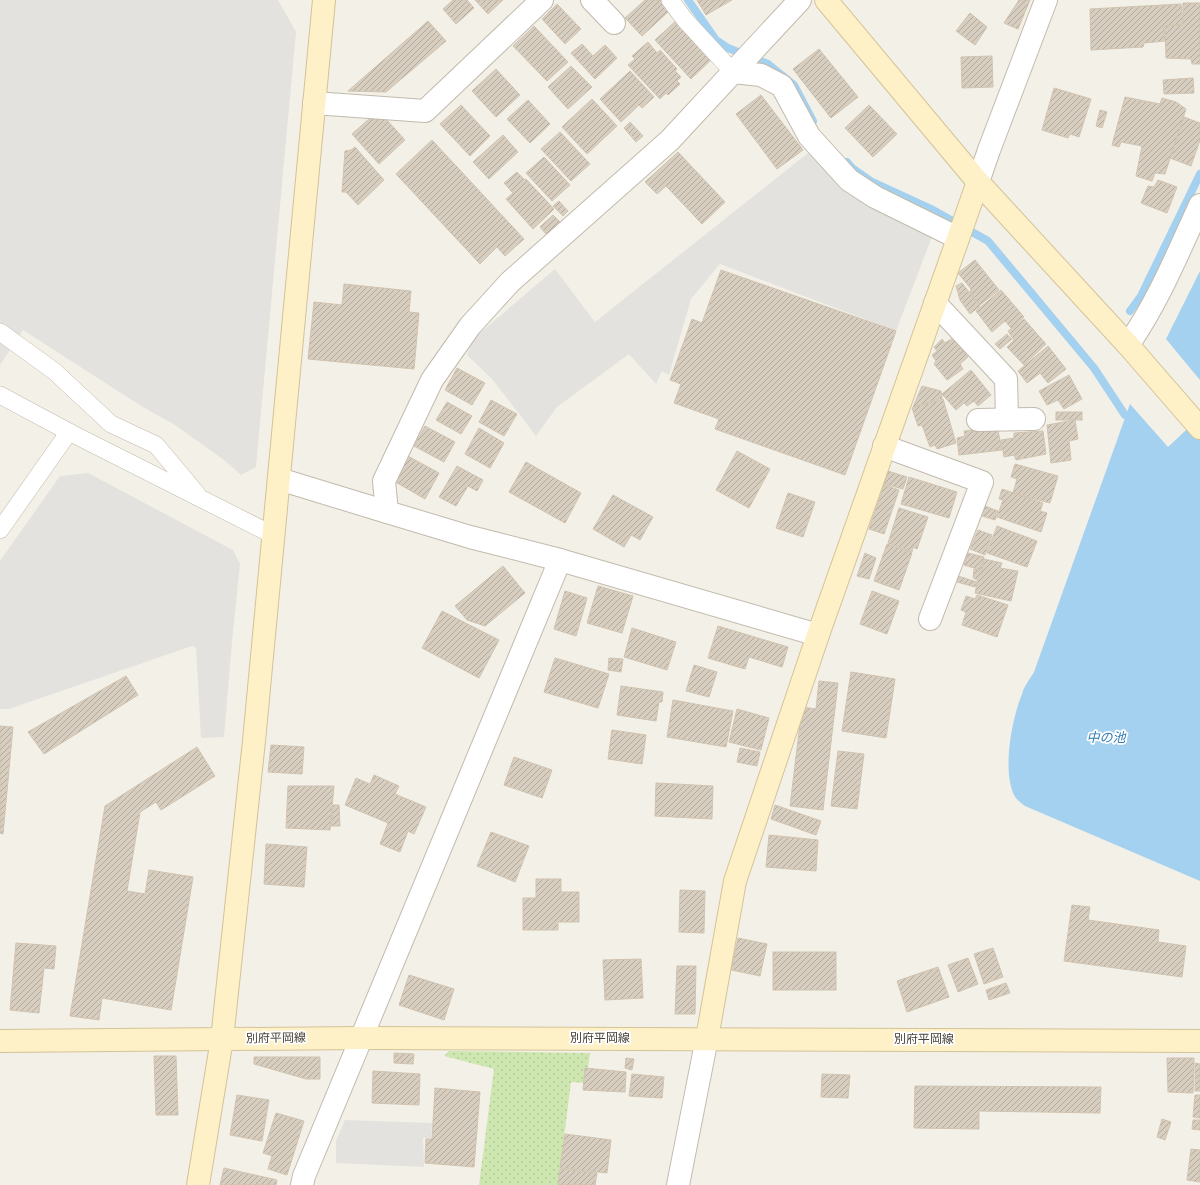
<svg xmlns="http://www.w3.org/2000/svg" width="1200" height="1185" viewBox="0 0 1200 1185" font-family="'Nunito Sans','Noto Sans JP',sans-serif">
	<style>
		.grass { fill: url(#grass-dots) }
		.parking { fill: #e4e2df }
		.water { fill: #a4d1ef }
		.lines { fill: none; stroke-linecap: round; stroke-linejoin: round }
		.stream { stroke: #a4d1ef; stroke-width: 8 }
		.building { fill: url(#building-hatch); stroke: #d0c3b0 }
		.lane-casing { stroke: #c2baad; stroke-width: 18 }
		.street-casing { stroke: #c2baad; stroke-width: 24 }
		.secondary-casing { stroke: #d3c398; stroke-width: 24 }
		.lane { stroke: #fff; stroke-width: 17 }
		.street { stroke: #fff; stroke-width: 22 }
		.secondary { stroke: #fef0c7; stroke-width: 22 }
		.labels { text-anchor: middle; stroke-width: 3.5; stroke-linejoin: round; paint-order: stroke }
		.street-label { font-size: 12px; fill: #464036; stroke: #fff }
		.water-label { font-size: 13px; font-style: italic; fill: #307bb1; stroke: #fff }
	</style>
	<defs>
		<pattern id="grass-dots" width="8" height="8" patternUnits="userSpaceOnUse"><rect width="8" height="8" fill="#cee7b0"/><path d="M2 2h.1M6 6h.1" fill="none" stroke="#b2c798" stroke-width="1.8" stroke-linecap="round"/></pattern>
		<pattern id="building-hatch" width="6" height="6" patternUnits="userSpaceOnUse"><rect width="6" height="6" fill="#d8cec0"/><path d="M-1 1l2-2M0 6l6-6M5 7l2-2" fill="none" stroke="#b1a99d"/></pattern>
	</defs>
	<rect width="100%" height="100%" fill="#f3f0e7"/>
	<polygon class="grass" points="449,1051 590,1053 586,1083 571,1082 558,1185 479,1185 494,1069 444,1056"/>
	<g class="parking">
		<polygon points="0,0 278,0 296,32 256,467 241,475 224,460 175,425 141,406 23,330 0,365"/>
		<polygon points="808,153 858,198 933,234 896,331 720,264 691,299 669,375 662,371 656,384 629,354 557,407 536,436 493,380 467,355 473,339 555,269 595,322"/>
		<polygon points="88,473 233,550 240,564 232,642 224,737 201,738 196,648 192,646 9,709 0,709 0,561 60,476"/>
		<polygon points="345,1120 432,1123 431,1138 423,1138 424,1167 336,1163 336,1141"/>
	</g>
	<g class="water">
		<polygon points="1200,271 1200,380 1166,339"/>
		<path d="M 1130,404 L 1168,447 L 1200,417 L 1200,881 L 1025,806 C 1021,803 1016,799 1014,795 C 1002,770 1012,718 1022,694 C 1024,686 1030,679 1034,672 Z"/>
	</g>
	<g class="lines">
		<g class="stream">
			<polyline points="688,0 716,40 728,48 768,64 794,85 813,121"/>
			<polyline points="847,162 852,168 872,182 933,210 988,241 1094,368 1125,415"/>
			<polyline points="1130,311 1141,296 1200,174"/>
		</g>
	</g>
	<g class="building">
		<polygon points="453,0 467,0 474,8 456,24 443,9"/>
		<polygon points="475,0 503,0 488,14"/>
		<polygon points="645,0 660,0 669,11 642,36 625,18"/>
		<polygon points="697,0 732,0 706,15"/>
		<polygon points="1019,0 1030,0 1018,29 1004,23"/>
		<polygon points="1183,3 1200,3 1200,64 1192,64 1191,59 1166,58 1165,26 1183,25"/>
		<polygon points="557,4 581,29 565,44 542,19"/>
		<polygon points="1181,4 1183,24 1164,26 1165,41 1144,43 1143,47 1091,50 1090,9"/>
		<polygon points="970,13 987,27 975,45 956,31"/>
		<polygon points="678,19 714,57 691,79 655,40"/>
		<polygon points="428,21 446,41 386,92 348,91"/>
		<polygon points="534,26 568,62 547,81 513,46"/>
		<polygon points="648,42 657,53 660,50 677,69 675,71 681,77 677,81 680,84 668,95 666,93 660,99 628,65 635,59 632,56"/>
		<polygon points="582,44 593,56 605,45 617,58 595,79 571,53"/>
		<polygon points="819,49 858,97 831,118 793,69"/>
		<polygon points="992,56 993,87 962,88 961,57"/>
		<polygon points="571,66 592,87 568,109 548,87"/>
		<polygon points="496,69 520,95 496,117 472,91"/>
		<polygon points="630,71 654,97 642,108 639,105 621,122 600,99"/>
		<polygon points="1193,78 1194,93 1164,94 1163,80"/>
		<polygon points="1054,88 1091,99 1079,137 1070,134 1068,138 1042,130"/>
		<polygon points="761,95 803,150 777,169 736,114"/>
		<polygon points="1125,97 1160,104 1162,98 1176,102 1186,109 1165,174 1155,173 1152,181 1136,176 1142,146 1121,142 1119,147 1112,145"/>
		<polygon points="592,99 617,126 587,154 562,127"/>
		<polygon points="528,100 550,124 530,143 507,119"/>
		<polygon points="461,105 490,136 470,156 440,124"/>
		<polygon points="869,105 897,134 873,157 845,128"/>
		<polygon points="1100,110 1107,112 1102,128 1096,126"/>
		<polygon points="1184,117 1200,123 1200,140 1191,166 1170,158"/>
		<polygon points="370,118 385,118 405,140 379,164 352,134"/>
		<polygon points="630,122 643,136 636,142 624,128"/>
		<polygon points="560,132 590,164 571,181 541,149"/>
		<polygon points="503,135 518,152 489,179 473,162"/>
		<polygon points="432,140 524,239 505,256 497,247 480,264 396,174"/>
		<polygon points="355,147 384,180 358,205 346,192 342,192 345,151 351,150"/>
		<polygon points="678,152 725,202 702,224 666,186 657,194 645,182"/>
		<polygon points="544,157 570,185 552,201 526,173"/>
		<polygon points="517,172 525,180 526,179 554,209 533,229 506,199 513,193 504,183"/>
		<polygon points="1158,180 1177,187 1167,213 1141,203 1148,186 1154,187"/>
		<polygon points="559,201 568,211 563,216 553,206"/>
		<polygon points="553,215 560,222 547,235 540,227"/>
		<polygon points="975,260 999,290 980,305 970,292 971,289 958,273"/>
		<polygon points="721,270 896,331 845,475 715,429 719,419 674,403 681,384 670,380 692,319 702,323"/>
		<polygon points="962,283 980,306 970,314 960,300 956,286"/>
		<polygon points="344,284 411,291 409,312 419,313 414,369 308,359 314,302 342,305"/>
		<polygon points="1001,290 1024,317 1011,328 1005,321 992,332 976,311"/>
		<polygon points="1024,319 1046,344 1024,365 1007,347 1014,340 1008,331"/>
		<polygon points="1007,334 1012,339 1000,349 995,344"/>
		<polygon points="953,338 968,357 960,364 963,369 947,380 934,364 936,361 932,355 937,351 934,347 942,339 945,343"/>
		<polygon points="1048,346 1066,369 1048,383 1040,373 1027,383 1018,371"/>
		<polygon points="457,368 485,383 472,405 445,390"/>
		<polygon points="971,370 991,395 978,406 974,401 967,406 964,403 956,410 942,394"/>
		<polygon points="1069,375 1082,399 1064,409 1058,400 1047,405 1039,391"/>
		<polygon points="922,386 941,391 942,398 913,407"/>
		<polygon points="943,399 956,443 937,449 935,445 930,447 922,425 918,426 912,408"/>
		<polygon points="491,400 517,414 504,436 479,422"/>
		<polygon points="447,402 472,416 461,434 436,420"/>
		<rect x="1056" y="412" width="26" height="8"/>
		<polygon points="1075,420 1078,439 1069,441 1071,460 1051,463 1047,425"/>
		<polygon points="425,426 455,442 444,462 414,446"/>
		<polygon points="479,428 504,443 490,468 465,454"/>
		<polygon points="994,428 994,431 998,431 1002,450 959,455 957,438 965,436 964,431"/>
		<polygon points="1043,431 1046,454 1016,460 1014,455 1004,457 1001,440 1014,438 1014,433"/>
		<polygon points="737,451 770,469 749,508 716,490"/>
		<polygon points="406,455 439,473 425,499 392,480"/>
		<polygon points="526,462 581,493 565,523 509,492"/>
		<polygon points="1015,464 1058,476 1050,503 1013,493 1017,479 1011,477"/>
		<polygon points="457,466 483,480 477,491 468,486 456,506 439,497"/>
		<polygon points="888,471 907,477 903,489 884,484"/>
		<polygon points="909,477 957,492 949,518 901,504"/>
		<polygon points="884,485 899,490 884,534 869,529"/>
		<polygon points="1002,489 1043,503 1040,511 1047,513 1041,532 997,517 1003,500 999,499"/>
		<polygon points="788,493 815,502 803,537 776,528"/>
		<polygon points="613,495 653,517 640,540 631,535 624,547 593,529"/>
		<polygon points="985,506 998,511 995,520 982,516"/>
		<polygon points="899,508 928,517 917,549 913,547 912,552 888,543"/>
		<polygon points="997,526 1037,541 1027,567 987,553"/>
		<polygon points="978,530 992,535 985,555 970,549"/>
		<polygon points="887,544 912,553 899,590 874,581"/>
		<polygon points="865,553 876,558 869,579 857,576"/>
		<polygon points="968,553 984,557 981,570 964,565"/>
		<polygon points="984,559 1002,563 1000,568 1018,571 1011,601 975,593 978,580 973,578 974,569 982,571"/>
		<polygon points="503,566 525,593 485,626 467,620 455,606"/>
		<polygon points="958,576 977,582 975,587 957,582"/>
		<polygon points="598,586 633,596 622,633 587,623"/>
		<polygon points="565,591 587,598 576,636 554,629"/>
		<polygon points="872,591 899,601 887,634 860,624"/>
		<polygon points="977,595 1008,605 997,637 962,625 966,612 961,610 966,596 975,599"/>
		<polygon points="442,611 499,640 479,678 422,648"/>
		<polygon points="718,626 788,647 782,667 749,657 745,669 708,658"/>
		<polygon points="632,628 676,642 667,670 624,657"/>
		<polygon points="555,658 609,674 598,708 544,692"/>
		<polygon points="609,658 623,659 621,672 608,670"/>
		<polygon points="694,665 717,672 709,697 686,691"/>
		<polygon points="851,672 895,679 886,738 842,731"/>
		<polygon points="126,676 138,695 44,754 28,732"/>
		<polygon points="819,681 838,683 823,810 790,806 802,707 816,709"/>
		<polygon points="621,686 663,692 662,702 659,702 656,721 617,715"/>
		<polygon points="673,700 733,711 726,747 667,737"/>
		<polygon points="737,709 769,718 761,750 729,742"/>
		<polygon points="0,726 13,727 3,834 0,833"/>
		<polygon points="612,730 646,735 642,764 608,759"/>
		<polygon points="271,745 304,747 302,774 268,772"/>
		<polygon points="197,747 215,776 161,810 156,802 140,812 127,891 145,894 149,870 193,877 171,1010 102,998 99,1020 70,1016 105,806"/>
		<polygon points="740,748 760,752 757,766 737,762"/>
		<polygon points="838,751 864,754 857,809 831,806"/>
		<polygon points="514,757 552,770 542,798 504,785"/>
		<polygon points="374,775 399,786 395,794 426,807 414,834 408,831 400,852 380,844 388,823 345,805 356,778 370,784"/>
		<polygon points="656,783 713,786 712,819 655,816"/>
		<polygon points="288,786 334,786 330,830 286,828"/>
		<polygon points="333,805 339,805 340,826 331,826"/>
		<polygon points="775,805 821,821 816,835 771,819"/>
		<polygon points="491,832 529,846 515,882 477,866"/>
		<polygon points="769,835 818,840 816,871 766,867"/>
		<polygon points="266,844 307,847 304,887 264,884"/>
		<polygon points="536,879 561,879 561,892 579,892 579,922 558,922 558,930 523,930 523,898 536,898"/>
		<polygon points="680,890 705,891 704,933 679,932"/>
		<polygon points="1072,905 1090,907 1088,920 1159,930 1158,942 1186,946 1182,977 1064,961"/>
		<polygon points="738,938 767,944 760,976 731,970"/>
		<polygon points="16,943 56,946 54,969 44,968 39,1013 10,1010"/>
		<polygon points="993,948 1003,977 984,984 974,954"/>
		<rect x="773" y="952" width="63" height="38"/>
		<polygon points="968,958 978,984 958,992 948,965"/>
		<polygon points="641,959 643,998 605,1000 603,960"/>
		<polygon points="677,966 696,966 695,1014 675,1014"/>
		<polygon points="938,967 949,997 907,1012 897,981"/>
		<polygon points="409,975 454,989 444,1020 399,1005"/>
		<polygon points="1006,983 1010,993 989,1000 986,990"/>
		<polygon points="394,1053 414,1054 413,1064 394,1063"/>
		<polygon points="154,1056 176,1056 178,1115 156,1115"/>
		<polygon points="254,1057 320,1057 320,1079 306,1079 254,1064"/>
		<polygon points="626,1058 634,1059 632,1070 625,1068"/>
		<polygon points="1167,1058 1194,1058 1193,1093 1168,1092"/>
		<polygon points="1195,1063 1200,1064 1200,1091 1195,1091"/>
		<polygon points="585,1068 626,1072 625,1092 583,1090"/>
		<polygon points="373,1071 420,1074 419,1105 372,1103"/>
		<polygon points="632,1074 664,1077 662,1098 629,1096"/>
		<polygon points="822,1074 850,1075 848,1098 821,1097"/>
		<polygon points="915,1086 1101,1087 1100,1113 979,1111 979,1129 914,1128"/>
		<polygon points="435,1088 480,1092 474,1167 425,1163 426,1139 432,1139"/>
		<polygon points="237,1095 269,1100 262,1141 230,1135"/>
		<polygon points="1195,1095 1200,1095 1200,1118 1193,1117"/>
		<polygon points="276,1113 304,1121 287,1175 268,1169 272,1156 263,1153"/>
		<polygon points="1162,1119 1171,1122 1165,1140 1157,1137"/>
		<polygon points="1193,1120 1200,1120 1200,1130 1192,1129"/>
		<polygon points="565,1134 611,1140 607,1173 560,1168"/>
		<polygon points="1191,1149 1200,1150 1200,1182 1187,1180"/>
		<polygon points="224,1168 277,1180 276,1185 220,1185"/>
		<polygon points="560,1169 597,1173 595,1185 558,1185"/>
	</g>
	<g class="lines">
		<defs>
			<g id="lane">
				<polyline points="670,0 685,20 733,72"/>
				<polyline points="0,332 54,371 111,424 156,445 197,494"/>
				<polyline points="0,395 69,432 273,535"/>
				<polyline points="0,530 69,432"/>
			</g>
			<g id="street">
				<polyline points="592,0 614,23"/>
				<polyline points="800,0 670,140 510,282 470,326 432,380 384,481 387,512 470,537 560,560 818,635"/>
				<polyline points="733,72 761,75 782,86 809,136 849,180 875,197 958,238"/>
				<polyline points="314,103 425,111 542,0"/>
				<polyline points="978,182 989,150 1046,0"/>
				<polyline points="935,303 1006,379 1007,419"/>
				<path d="M 1128,345 C 1158,302 1178,253 1200,205"/>
				<polyline points="978,420 1034,419"/>
				<polyline points="884,446 982,482 930,619"/>
				<polyline points="279,479 387,512"/>
				<polyline points="302,1185 304,1176 560,560"/>
				<polyline points="678,1185 707,1038"/>
			</g>
			<g id="secondary">
				<polyline points="826,0 978,182 1128,345 1200,428"/>
				<polyline points="707,1038 735,881 818,635 978,182"/>
				<polyline points="0,1041 361,1038 1200,1041"/>
				<polyline points="198,1185 222,1039 254,741 324,0"/>
			</g>
		</defs>
		<use href="#lane" class="lane-casing"/>
		<use href="#street" class="street-casing"/>
		<use href="#secondary" class="secondary-casing"/>
		<use href="#lane" class="lane"/>
		<use href="#street" class="street"/>
		<use href="#secondary" class="secondary"/>
	</g>
	<g class="labels">
		<g class="street-label">
			<text transform="translate(276 1038) rotate(-1)" y="4">別府平岡線</text>
			<text x="600" y="1042">別府平岡線</text>
			<text x="924" y="1043">別府平岡線</text>
		</g>
		<g class="water-label">
			<text x="1106" y="742">中の池</text>
		</g>
	</g>
</svg>
